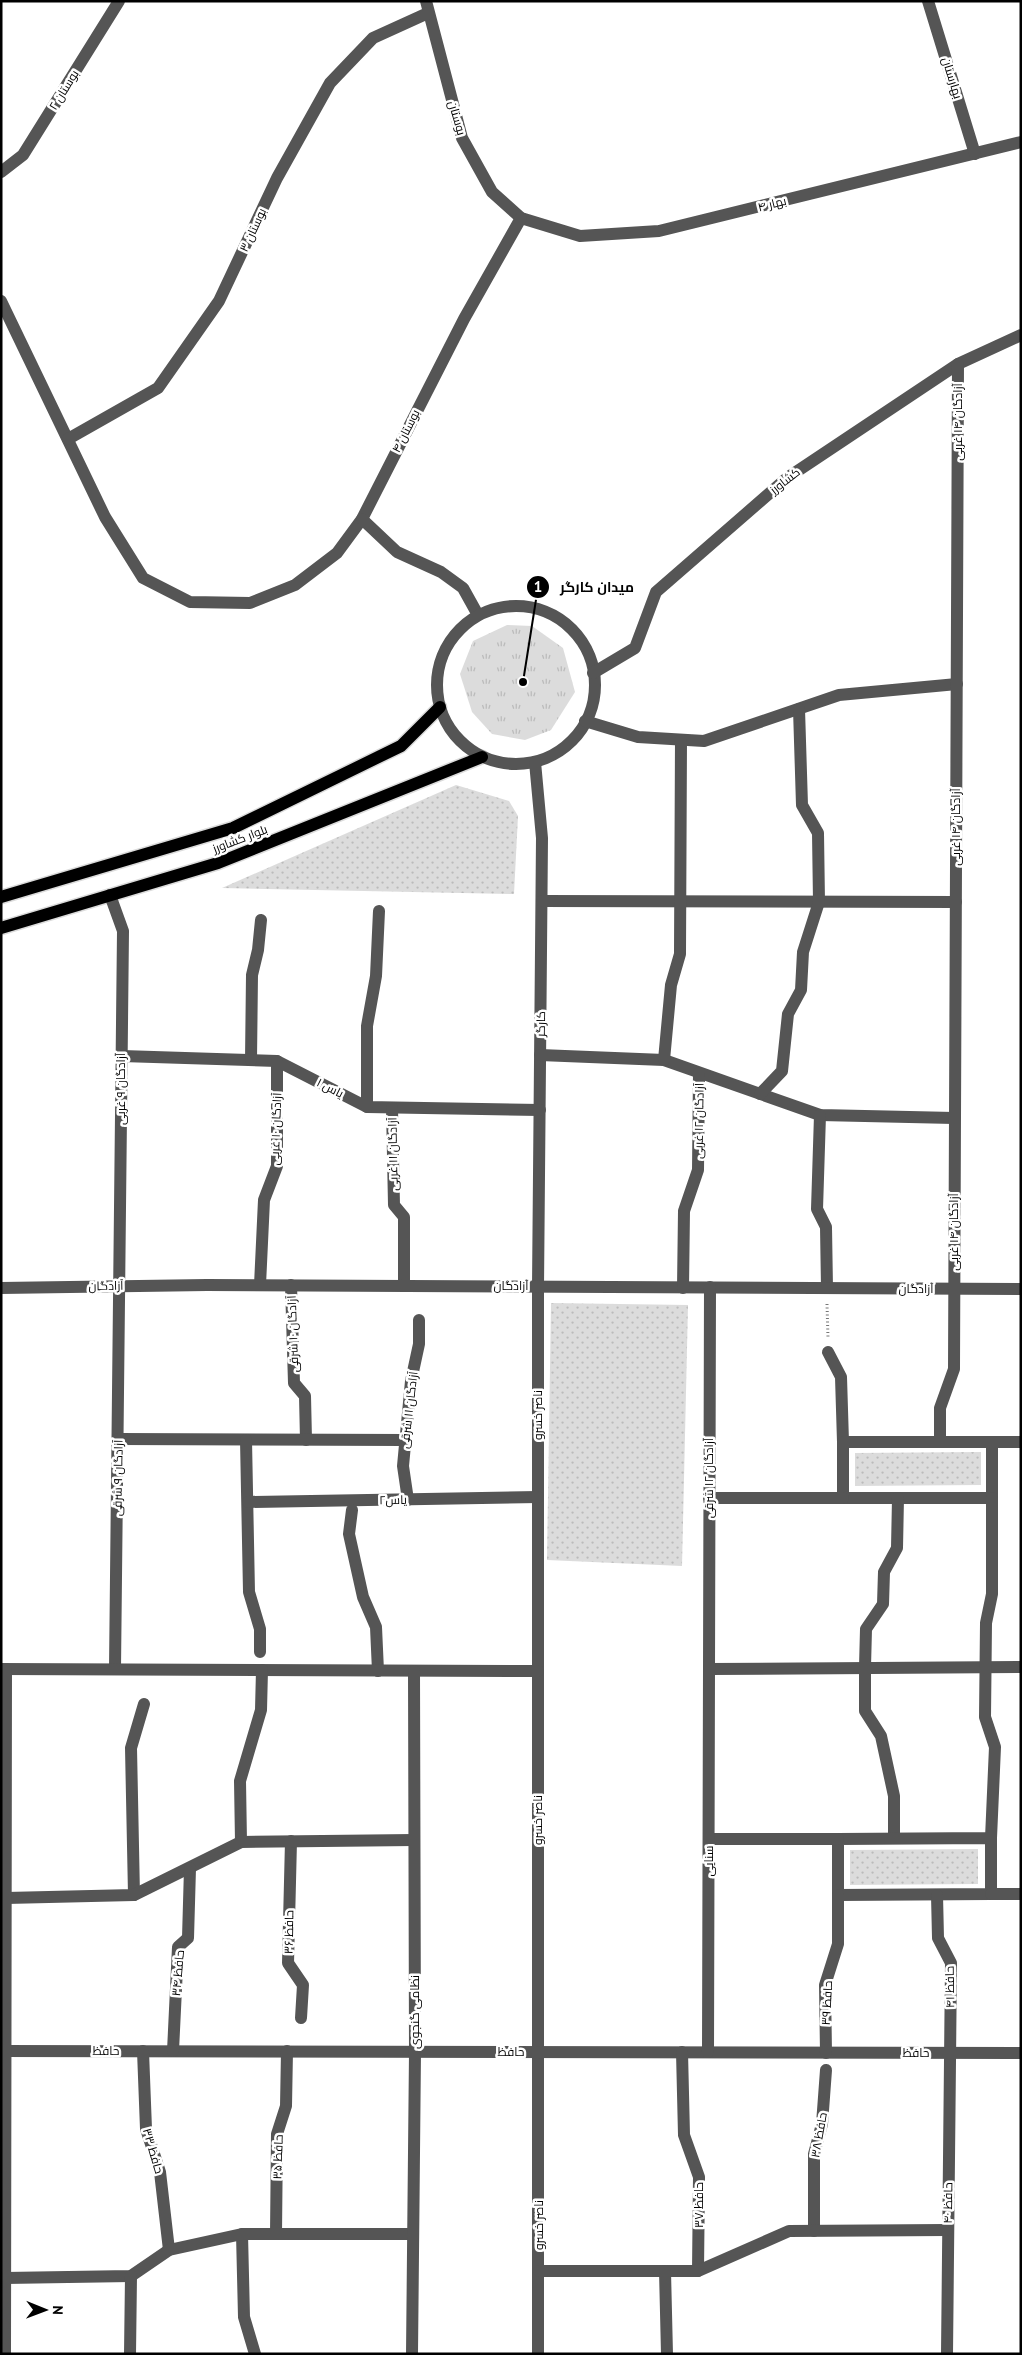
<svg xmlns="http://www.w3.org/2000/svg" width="1022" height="2355" viewBox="0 0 1022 2355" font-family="'PT Sans',Cairo,sans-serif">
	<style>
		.grass { fill: url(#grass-tufts) }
		.park { fill: url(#park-dots) }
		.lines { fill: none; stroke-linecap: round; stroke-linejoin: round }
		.major-casing { stroke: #dbdbdb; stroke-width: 15 }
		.path { stroke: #777; stroke-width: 3; stroke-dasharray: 1 2.5; stroke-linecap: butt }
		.minor { stroke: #555; stroke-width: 12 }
		.major { stroke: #000; stroke-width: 12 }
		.labels { text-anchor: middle; stroke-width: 5; stroke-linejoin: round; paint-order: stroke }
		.street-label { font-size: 12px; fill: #000; stroke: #fff }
		.leader { fill: none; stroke: #000; stroke-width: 2 }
		.callout-dot { fill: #000; stroke: #fff; stroke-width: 2 }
		.mark-label { font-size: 15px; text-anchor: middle; font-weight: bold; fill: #fff }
		.callout-label { font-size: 14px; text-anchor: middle; font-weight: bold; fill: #000; stroke: #fff; stroke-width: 5; stroke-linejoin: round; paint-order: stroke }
	</style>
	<defs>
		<pattern id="grass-tufts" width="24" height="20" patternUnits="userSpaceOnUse" patternTransform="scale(1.25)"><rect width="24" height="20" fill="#dcdcdc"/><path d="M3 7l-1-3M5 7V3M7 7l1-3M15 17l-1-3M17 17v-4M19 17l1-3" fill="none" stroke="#bbb"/></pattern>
		<pattern id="park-dots" width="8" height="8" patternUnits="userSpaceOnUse" patternTransform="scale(1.25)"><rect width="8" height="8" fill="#dcdcdc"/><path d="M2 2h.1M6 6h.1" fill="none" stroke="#bbb" stroke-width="1.8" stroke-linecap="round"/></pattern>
	</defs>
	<rect width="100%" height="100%" fill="#fff"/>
	<polygon class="grass" points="507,625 532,626 563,648 575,692 551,730 525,740 492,734 472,712 460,674 473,641"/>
	<g class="park">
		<polygon points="456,785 509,801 518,816 514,894 222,888"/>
		<polygon points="551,1303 688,1305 682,1566 547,1560"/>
		<polygon points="981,1452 981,1485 855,1486 855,1453"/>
		<polygon points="978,1849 978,1884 850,1885 850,1850"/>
	</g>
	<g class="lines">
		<defs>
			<g id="major">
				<polyline points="1,897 233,828 401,746 440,707"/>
				<polyline points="1,928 218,863 482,757"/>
			</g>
		</defs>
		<use href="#major" class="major-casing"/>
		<polyline class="path" points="827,1304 828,1338"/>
		<g class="minor">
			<polyline points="426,1 462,138 492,192 521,218 580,236 659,231 1021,142"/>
			<polyline points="928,1 975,154"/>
			<polyline points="1,172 23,155 119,1"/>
			<polyline points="1,301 105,517 143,578 190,602 250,603 295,585 337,553 362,519 464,319 521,218"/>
			<polyline points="68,439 158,388 219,301 277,178 330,83 373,38 428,13"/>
			<polyline points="362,519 397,552 441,572 463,588 478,615"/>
			<circle cx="516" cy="685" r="79"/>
			<polyline points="593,673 635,648 656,592 787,478 958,364 1021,335"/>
			<polyline points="585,721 638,737 704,741 839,695 957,684"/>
			<polyline points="535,762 542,838 538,1287 538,2354"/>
			<polyline points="110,895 123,931 115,1669"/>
			<polyline points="542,901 956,902"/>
			<polyline points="540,1055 664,1060 820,1115 954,1118"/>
			<polyline points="122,1056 277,1061 367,1107 540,1110"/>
			<polyline points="251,1060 252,975 258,950 261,920"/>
			<polyline points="664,1060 671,985 680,954 681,740"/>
			<polyline points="760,1094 782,1071 788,1014 801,990 803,952 819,902 818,833 802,805 799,709"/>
			<polyline points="367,1107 367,1026 376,976 379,911"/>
			<polyline points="392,1108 394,1205 404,1217 404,1286"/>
			<polyline points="820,1115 817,1209 826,1227 827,1288"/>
			<polyline points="260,1285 264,1200 277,1166 277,1061"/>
			<polyline points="291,1285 294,1383 305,1396 306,1440"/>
			<polyline points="1,1288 207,1285 1021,1289"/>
			<polyline points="683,1288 684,1211 698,1170 699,1073"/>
			<polyline points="828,1352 841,1377 843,1442"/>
			<polyline points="118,1439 405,1440"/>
			<polyline points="246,1440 249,1592 260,1629 260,1652"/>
			<polyline points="940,1441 940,1408 954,1369 958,364"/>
			<polyline points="992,1442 992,1498 843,1498 843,1442 1021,1442"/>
			<polyline points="709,1498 843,1498"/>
			<polyline points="408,1500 403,1466 411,1381 419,1344 419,1320"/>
			<polyline points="248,1502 538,1497"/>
			<polyline points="352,1510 349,1534 363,1597 376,1627 378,1671"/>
			<polyline points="1,1669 538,1671"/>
			<polyline points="709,1669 1021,1667"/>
			<polyline points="894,1838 894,1796 881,1736 865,1711 865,1667 866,1629 883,1604 884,1572 897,1548 898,1498"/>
			<polyline points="991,1838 838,1839 838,1895 991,1894 991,1838 995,1747 985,1717 986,1623 992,1594 992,1498"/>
			<polyline points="709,1839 838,1839"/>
			<polyline points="291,1841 288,1963 303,1985 301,2018"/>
			<polyline points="241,1842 240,1781 261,1710 262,1670"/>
			<polyline points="991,1894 1021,1894"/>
			<polyline points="134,1895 131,1748 144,1704"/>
			<polyline points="937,1895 938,1938 951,1963 947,2354"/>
			<polyline points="6,1898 134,1895 241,1842 414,1840"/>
			<polyline points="1,2051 1021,2053"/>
			<polyline points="143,2051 146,2129 160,2172 169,2250"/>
			<polyline points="173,2051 178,1947 188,1938 190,1868"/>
			<polyline points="682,2052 684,2135 699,2177 698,2271"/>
			<polyline points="708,2052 710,1287"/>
			<polyline points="826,2053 825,1985 838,1944 838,1895"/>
			<polyline points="814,2231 814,2154 822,2124 826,2070"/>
			<polyline points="242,2234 244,2317 255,2354"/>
			<polyline points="276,2234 277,2134 286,2106 287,2051"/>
			<polyline points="539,2271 698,2271 789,2231 947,2230"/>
			<polyline points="665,2271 667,2354"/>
			<polyline points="5,2278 131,2276 169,2250 242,2234 413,2234"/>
			<polyline points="5,2354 6,1669"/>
			<polyline points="130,2354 131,2276"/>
			<polyline points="412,2354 415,2052 414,1671"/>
		</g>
		<use href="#major" class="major"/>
	</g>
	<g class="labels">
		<g class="street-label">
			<text transform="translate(952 78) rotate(73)" y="4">بهارستان</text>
			<text transform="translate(64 90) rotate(-58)" y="4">بوستان ۲</text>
			<text transform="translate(457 118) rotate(74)" y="4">بوستان</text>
			<text transform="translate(772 204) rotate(-14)" y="4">بهار ۴</text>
			<text transform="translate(253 230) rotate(-65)" y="4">بوستان ۳</text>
			<text transform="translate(958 422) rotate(-90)" y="4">آزادگان ۱۴ غربی</text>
			<text transform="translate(406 431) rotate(-63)" y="4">بوستان ۴</text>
			<text transform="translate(785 481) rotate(-38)" y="4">کشاورز</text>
			<text transform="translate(956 827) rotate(-90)" y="4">آزادگان ۱۴ غربی</text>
			<text transform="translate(240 839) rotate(-21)" y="4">بلوار کشاورز</text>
			<text transform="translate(541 1024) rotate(-89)" y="4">کارگر</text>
			<text transform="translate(330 1088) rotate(27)" y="4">یاس ۱</text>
			<text transform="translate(121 1089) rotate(-90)" y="4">آزادگان ۹ غربی</text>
			<text transform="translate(699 1121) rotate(-89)" y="4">آزادگان ۱۲ غربی</text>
			<text transform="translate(276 1129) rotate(-88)" y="4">آزادگان ۱۰ غربی</text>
			<text transform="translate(393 1154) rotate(-91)" y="4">آزادگان ۱۱ غربی</text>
			<text transform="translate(954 1232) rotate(-90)" y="4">آزادگان ۱۴ غربی</text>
			<text transform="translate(106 1286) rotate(-1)" y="4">آزادگان</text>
			<text x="511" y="1290">آزادگان</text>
			<text x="916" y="1293">آزادگان</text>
			<text transform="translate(293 1334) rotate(-92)" y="4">آزادگان ۱۰ شرقی</text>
			<text transform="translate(409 1410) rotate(-83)" y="4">آزادگان ۱۱ شرقی</text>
			<text transform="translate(538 1415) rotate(-90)" y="4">ناصر خسرو</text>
			<text transform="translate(118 1478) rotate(-89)" y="4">آزادگان ۹ شرقی</text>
			<text transform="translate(709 1478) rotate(-90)" y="4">آزادگان ۱۲ شرقی</text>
			<text transform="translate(393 1500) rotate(-1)" y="4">یاس۲</text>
			<text transform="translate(538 1820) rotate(-90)" y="4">ناصر خسرو</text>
			<text transform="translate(709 1861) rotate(-90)" y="4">سنایی</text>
			<text transform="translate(289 1932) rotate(-89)" y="4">حافظ ۳۶</text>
			<text transform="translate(178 1973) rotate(-85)" y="4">حافظ ۳۴</text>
			<text transform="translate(950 1987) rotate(-91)" y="4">حافظ ۴۱</text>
			<text transform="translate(827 2003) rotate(-87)" y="4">حافظ ۳۹</text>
			<text transform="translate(415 2012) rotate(-90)" y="4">نظامی گنجوی</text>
			<text x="106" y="2055">حافظ</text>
			<text x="511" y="2056">حافظ</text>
			<text x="916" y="2057">حافظ</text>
			<text transform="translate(819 2135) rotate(-80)" y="4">حافظ ۳۸</text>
			<text transform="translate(153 2151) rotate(74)" y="4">حافظ ۳۳</text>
			<text transform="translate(278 2157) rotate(-88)" y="4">حافظ ۳۵</text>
			<text transform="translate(948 2203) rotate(-89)" y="4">حافظ ۴۰</text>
			<text transform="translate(699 2205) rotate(-90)" y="4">حافظ ۳۷</text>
			<text transform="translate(539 2225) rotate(-90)" y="4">ناصر خسرو</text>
		</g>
	</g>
	<path class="leader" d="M523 682L538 587"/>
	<g class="callout-dot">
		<circle cx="523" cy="682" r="5"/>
		<circle cx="538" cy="587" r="12"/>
	</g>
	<g class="mark-label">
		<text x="538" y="592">1</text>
	</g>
	<g class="callout-label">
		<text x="597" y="592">میدان کارگر</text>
	</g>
	<rect width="1022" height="2355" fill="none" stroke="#000000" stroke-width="5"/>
	<g transform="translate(45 2310) rotate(91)" stroke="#ffffff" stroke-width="4" paint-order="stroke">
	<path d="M0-4L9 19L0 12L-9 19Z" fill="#000000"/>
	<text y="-8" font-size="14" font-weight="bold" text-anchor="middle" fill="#000000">N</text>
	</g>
</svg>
